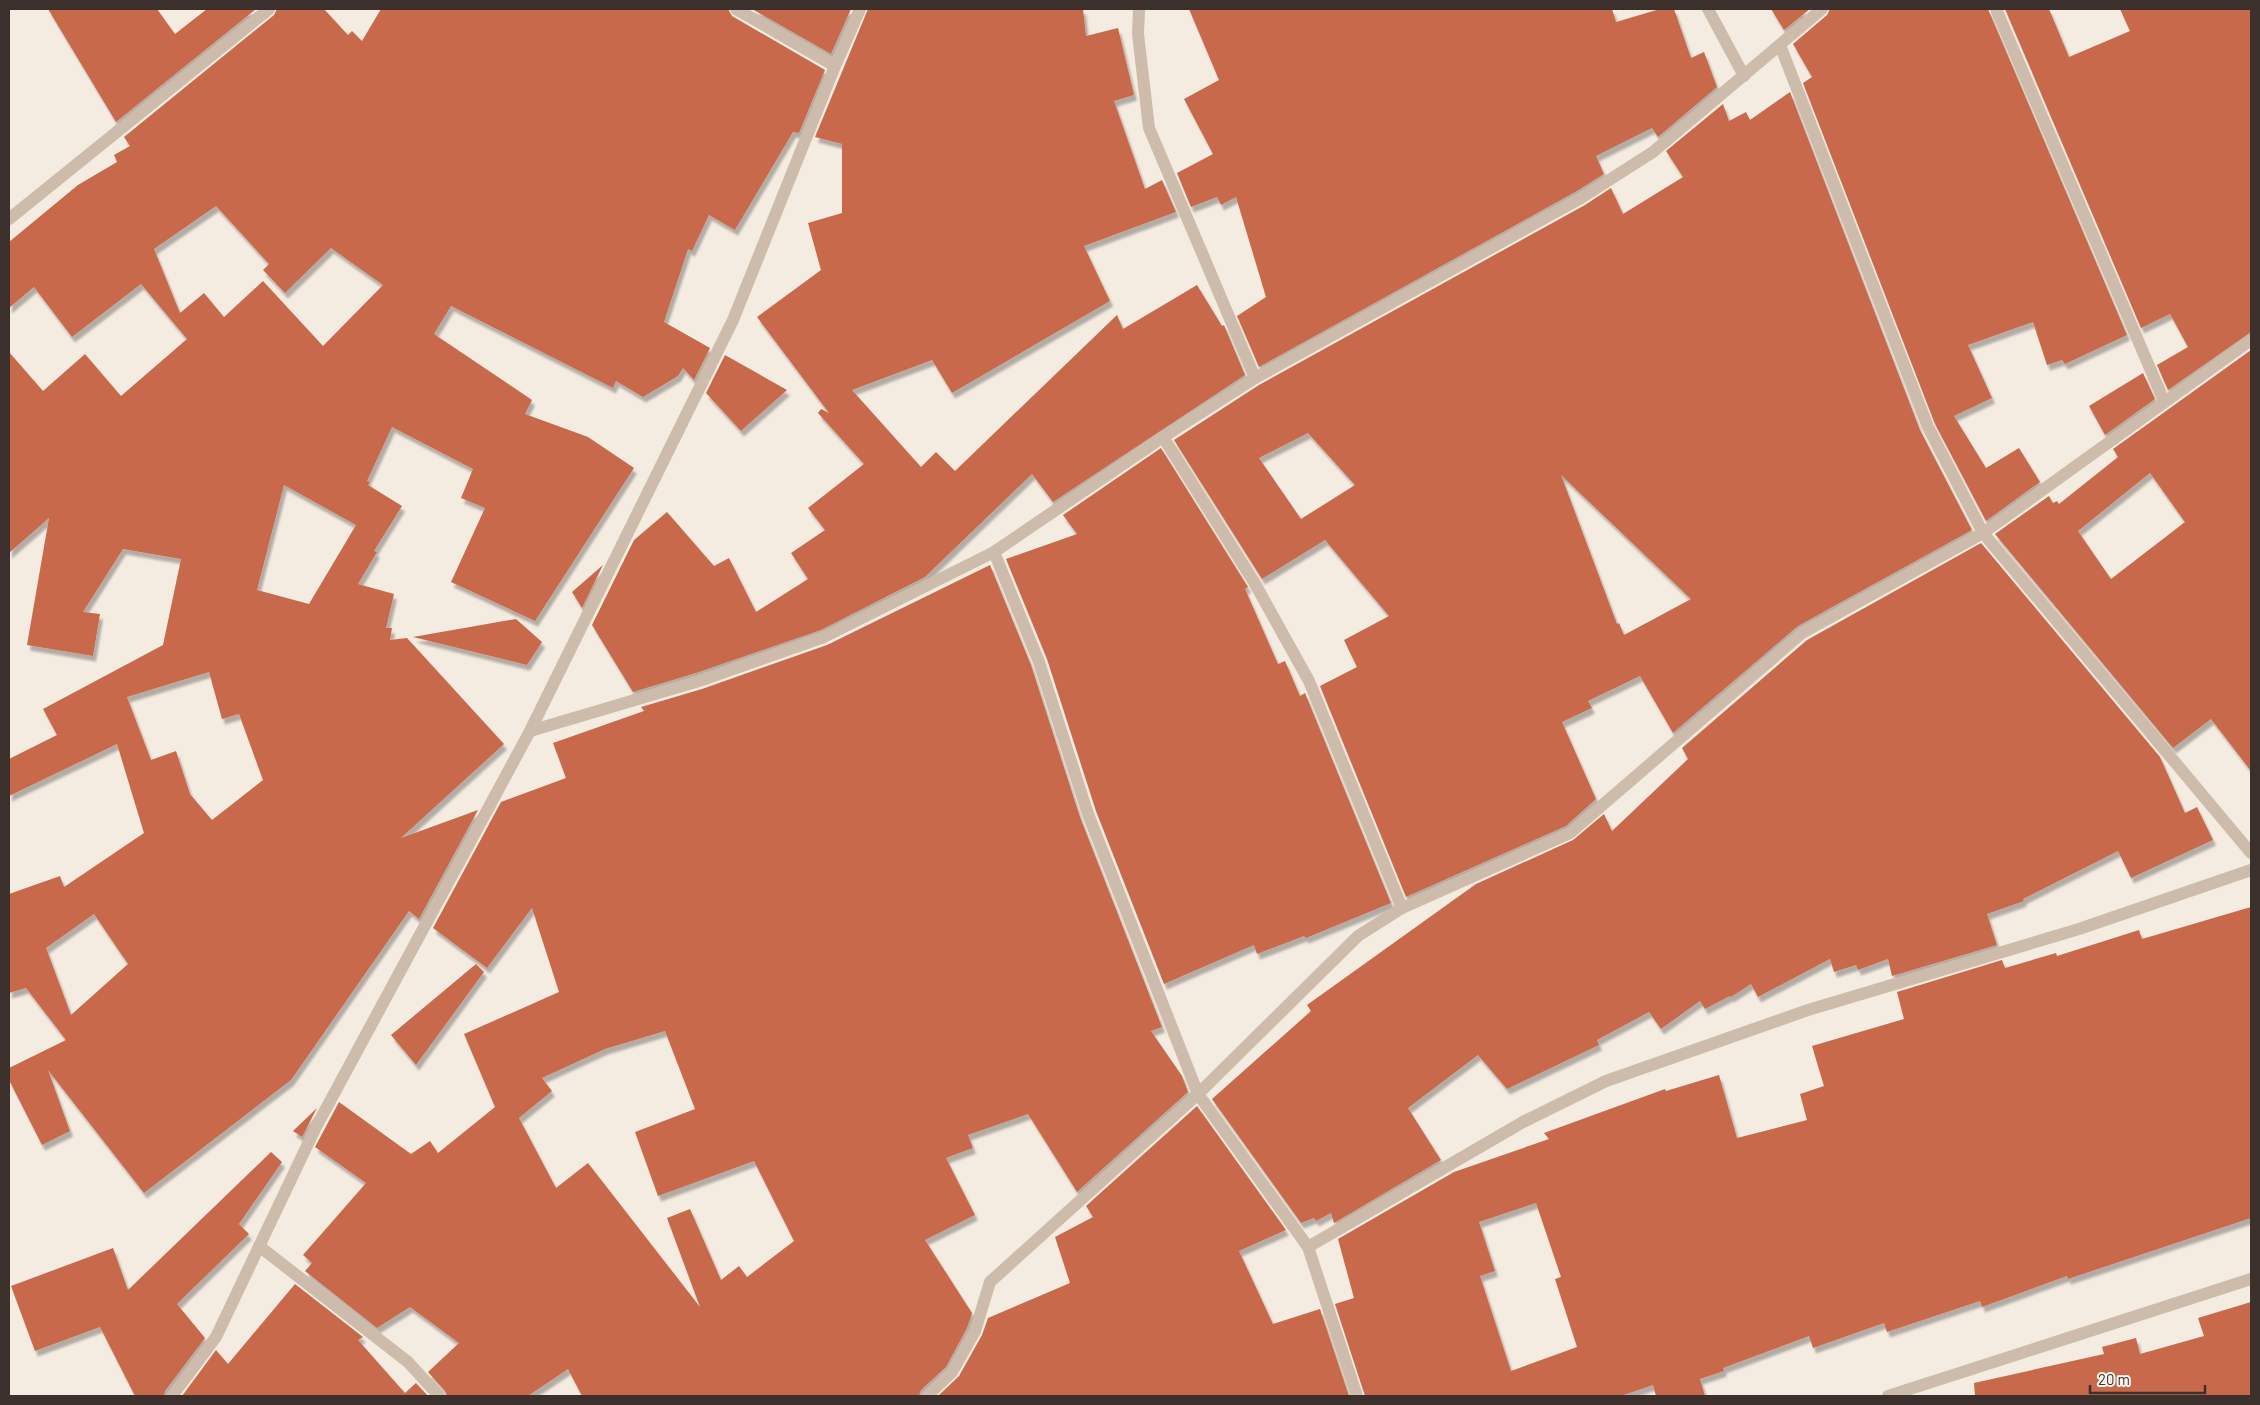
<svg xmlns="http://www.w3.org/2000/svg" width="2260" height="1405" viewBox="0 0 2260 1405" font-family="Barlow,sans-serif">
	<style>
		.building { fill: #c8694b; fill-rule: evenodd; filter: url(#shadow) }
		.lines { fill: none; stroke-linecap: round; stroke-linejoin: round }
		.minor { stroke: #cdbbac; stroke-width: 12 }
	</style>
	<defs>
		<filter id="shadow"><feDropShadow dx="3" dy="5.5" stdDeviation="1" flood-color="#0004"/></filter>
	</defs>
	<rect width="100%" height="100%" fill="#f4ebe1"/>
	<g class="building">
		<polygon points="48,9 157,9 175,34 207,9 256,9 116,122"/>
		<path d="M 277,9 L 324,9 L 348,35 L 352,31 L 362,41 L 381,9 L 728,9 L 732,16 L 825,70 L 799,133 L 793,132 L 735,230 L 709,215 L 692,251 L 688,249 L 664,322 L 710,348 L 694,380 L 683,368 L 678,376 L 643,397 L 616,381 L 613,388 L 451,306 L 434,334 L 532,400 L 525,414 L 588,437 L 634,468 L 535,621 L 451,582 L 485,508 L 461,498 L 473,469 L 392,427 L 367,481 L 370,482 L 368,485 L 402,506 L 374,551 L 377,552 L 358,584 L 394,594 L 386,628 L 392,628 L 390,640 L 407,638 L 504,744 L 401,838 L 478,810 L 419,919 L 409,911 L 291,1080 L 144,1193 L 48,1070 L 70,1131 L 42,1145 L 9,1080 L 9,1068 L 66,1040 L 26,988 L 9,993 L 9,894 L 60,876 L 64,887 L 144,833 L 117,744 L 9,796 L 9,759 L 57,735 L 43,709 L 163,645 L 181,559 L 123,549 L 83,612 L 100,614 L 93,656 L 27,645 L 49,518 L 9,553 L 9,352 L 43,391 L 85,354 L 121,396 L 187,339 L 141,284 L 72,337 L 34,287 L 9,308 L 9,242 L 78,185 L 117,162 L 114,155 L 130,146 L 124,137 L 274,15 ZM 216,206 L 269,264 L 263,270 L 285,293 L 331,248 L 383,285 L 323,346 L 263,281 L 224,317 L 204,293 L 180,313 L 154,249 ZM 284,485 L 356,525 L 309,604 L 257,590 ZM 209,672 L 222,719 L 239,714 L 263,780 L 212,820 L 190,794 L 176,751 L 151,760 L 127,697 ZM 94,914 L 128,964 L 71,1015 L 46,948 Z"/>
		<polygon points="752,9 851,9 831,54"/>
		<polygon points="868,9 1083,9 1086,36 1118,28 1134,95 1114,101 1145,189 1162,180 1176,212 1084,246 1110,301 952,393 932,360 852,390 921,467 936,452 955,471 1117,315 1123,329 1197,285 1222,326 1224,325 1245,375 1053,502 1032,474 925,577 821,630 696,673 633,692 592,625 634,540 667,512 714,566 729,558 756,612 808,579 791,553 825,530 808,508 864,464 818,413 821,409 829,413 757,317 821,270 808,223 842,213 842,144 815,137"/>
		<polygon points="1189,9 1612,9 1616,22 1660,9 1674,9 1691,58 1704,52 1717,87 1658,137 1652,128 1596,156 1604,174 1577,191 1259,367 1237,316 1266,297 1236,197 1221,205 1217,197 1191,207 1177,173 1213,154 1184,99 1219,80"/>
		<polygon points="1771,9 1810,9 1784,30"/>
		<polygon points="1830,9 1988,9 2127,335 2065,364 2062,360 2047,365 2033,322 1968,345 1992,398 1954,416 1986,468 2019,448 2040,482 1986,521 1935,424 1803,83 1812,77 1793,44 1827,15"/>
		<polygon points="2005,9 2049,9 2069,57 2130,31 2120,9 2251,9 2251,332 2168,390 2157,365 2188,347 2170,314 2141,328"/>
		<path d="M 1790,92 L 1920,430 L 1972,530 L 1798,626 L 1673,733 L 1640,676 L 1588,701 L 1592,708 L 1562,722 L 1596,799 L 1566,826 L 1406,897 L 1320,686 L 1357,667 L 1344,640 L 1389,616 L 1325,540 L 1262,579 L 1174,440 L 1259,385 L 1585,205 L 1611,188 L 1623,214 L 1683,177 L 1666,151 L 1723,104 L 1729,121 L 1746,112 L 1750,120 ZM 1308,433 L 1355,485 L 1301,519 L 1259,458 ZM 1561,475 L 1691,599 L 1624,635 L 1619,623 L 1617,624 Z"/>
		<path d="M 2251,350 L 2251,771 L 2211,719 L 2173,748 L 1995,534 L 2049,496 L 2053,503 L 2057,501 L 2059,504 L 2118,457 L 2113,449 ZM 2150,473 L 2185,522 L 2111,579 L 2078,531 Z"/>
		<polygon points="725,355 787,390 741,431 706,393"/>
		<polygon points="2143,373 2155,399 2105,435 2089,406"/>
		<polygon points="1161,448 1248,587 1245,589 1278,664 1285,661 1300,696 1305,693 1391,903 1306,938 1304,936 1257,954 1254,945 1164,984 1096,811 1047,659 1006,559 1077,534 1063,515"/>
		<polygon points="1981,543 2160,757 2185,813 2197,807 2213,840 2131,878 2118,851 2023,899 2024,901 1987,914 1997,945 1892,976 1888,959 1858,970 1856,965 1834,972 1830,959 1758,997 1751,984 1731,997 1730,996 1705,1009 1700,1001 1661,1029 1649,1012 1597,1040 1599,1045 1507,1089 1478,1055 1408,1108 1441,1160 1334,1223 1331,1213 1316,1221 1314,1218 1301,1223 1212,1099 1311,1011 1307,1005 1476,884 1573,840 1604,814 1612,831 1688,759 1682,748 1807,640"/>
		<polygon points="603,565 582,608 572,592"/>
		<path d="M 990,565 L 1031,665 L 1080,817 L 1162,1027 L 1151,1031 L 1182,1076 L 1188,1092 L 1077,1192 L 1028,1114 L 968,1135 L 973,1148 L 946,1158 L 975,1215 L 925,1240 L 972,1313 L 967,1328 L 946,1367 L 921,1390 L 919,1396 L 582,1396 L 568,1369 L 528,1396 L 447,1396 L 445,1391 L 428,1372 L 459,1343 L 410,1307 L 377,1328 L 305,1271 L 312,1263 L 303,1255 L 366,1183 L 315,1147 L 339,1102 L 411,1154 L 430,1141 L 438,1153 L 495,1107 L 464,1034 L 559,992 L 532,908 L 487,968 L 433,928 L 501,802 L 566,778 L 553,743 L 644,711 L 641,707 L 702,689 L 827,645 ZM 665,1031 L 695,1109 L 635,1132 L 658,1196 L 754,1161 L 794,1241 L 747,1277 L 739,1266 L 721,1280 L 690,1209 L 667,1218 L 700,1307 L 588,1163 L 556,1188 L 519,1118 L 552,1091 L 542,1078 L 605,1049 Z"/>
		<polygon points="516,619 542,642 527,665 413,637"/>
		<path d="M 2251,907 L 2251,1218 L 2068,1279 L 2067,1276 L 1982,1307 L 1980,1301 L 1887,1332 L 1884,1323 L 1813,1348 L 1809,1336 L 1723,1368 L 1724,1371 L 1700,1379 L 1705,1396 L 1656,1396 L 1653,1385 L 1621,1396 L 1365,1396 L 1335,1304 L 1354,1298 L 1338,1239 L 1454,1172 L 1549,1139 L 1544,1133 L 1665,1089 L 1666,1091 L 1719,1075 L 1737,1138 L 1807,1120 L 1800,1094 L 1824,1086 L 1812,1046 L 1904,1019 L 1897,992 L 2002,960 L 2005,968 L 2056,953 L 2057,956 L 2139,930 L 2142,939 ZM 1536,1203 L 1561,1277 L 1555,1279 L 1577,1347 L 1511,1371 L 1480,1276 L 1495,1271 L 1479,1222 Z"/>
		<polygon points="476,964 484,972 416,1065 391,1035"/>
		<polygon points="1197,1106 1286,1230 1239,1251 1273,1324 1320,1309 1349,1396 938,1396 959,1376 982,1335 988,1318 1070,1283 1055,1237 1093,1217 1086,1206"/>
		<polygon points="317,1108 302,1137 293,1131"/>
		<polygon points="271,1152 282,1162 239,1224 249,1234 177,1304 205,1338 165,1391 164,1396 135,1396 100,1327 35,1351 11,1286 113,1248 128,1290"/>
		<polygon points="295,1284 363,1337 358,1340 405,1393 416,1383 428,1396 182,1396 216,1350 228,1364"/>
		<polygon points="2251,1302 2251,1396 1975,1396 1974,1383 2104,1354 2102,1347 2136,1338 2140,1354 2204,1336 2198,1318"/>
	</g>
	<g class="lines">
		<g class="minor">
			<polyline points="736,9 835,66"/>
			<polyline points="1139,9 1138,34 1149,128 1255,378"/>
			<polyline points="1708,9 1744,76"/>
			<polyline points="1996,9 2164,401"/>
			<polyline points="1780,45 1928,427 1983,533 2251,853"/>
			<polyline points="9,219 269,9"/>
			<polyline points="1163,437 1254,582 1309,681 1402,908"/>
			<polyline points="994,552 1039,662 1088,814 1198,1094 1308,1247 1357,1396"/>
			<polyline points="530,731 699,681 824,637 994,552 1163,437 1255,378 1581,198 1653,152 1822,9"/>
			<polyline points="259,1246 408,1362 439,1396"/>
			<polyline points="1308,1247 1523,1122 1606,1081 1808,1010 2079,929 2251,870"/>
			<polyline points="172,1396 216,1337 315,1129 530,731 733,320 835,66 860,9"/>
			<polyline points="927,1396 952,1372 975,1331 990,1282 1198,1094 1358,936 1402,908 1570,833 1802,633 1983,533 2251,340"/>
			<polyline points="1888,1396 2251,1279"/>
		</g>
	</g>
	<rect width="2260" height="1405" fill="none" stroke="#3b302b" stroke-width="20"/>
	<path d="M2090 1385v8h115v-8" fill="none" stroke="#3b302b" stroke-width="2.5"/>
	<text x="2098" y="1385" font-size="15" fill="#3b302b" stroke="#fbf5ee" stroke-width="4" paint-order="stroke">20 m</text>
</svg>
